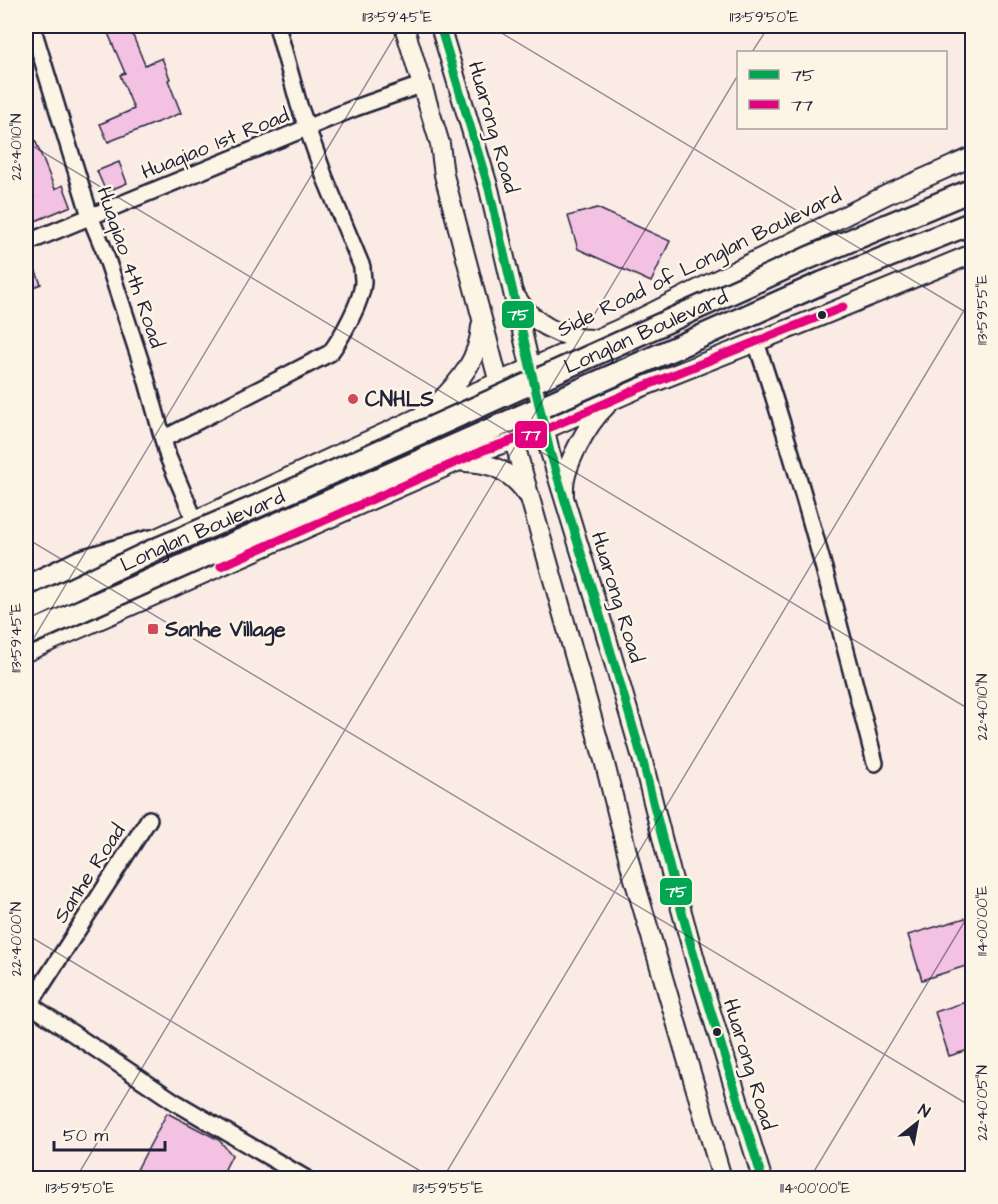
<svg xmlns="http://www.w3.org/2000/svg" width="998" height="1204" viewBox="0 0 998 1204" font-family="'Architects Daughter',sans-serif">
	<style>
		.building { fill: #f3c2e3; stroke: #22223b; stroke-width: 1.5 }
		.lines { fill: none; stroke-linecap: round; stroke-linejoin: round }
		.minor-casing { stroke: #22223b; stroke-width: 20 }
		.major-casing { stroke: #22223b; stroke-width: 22 }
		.highway-casing { stroke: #22223b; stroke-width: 26 }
		.minor { stroke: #fcf5e5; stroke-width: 15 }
		.major { stroke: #fcf5e5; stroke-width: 18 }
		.highway { stroke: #fcf5e5; stroke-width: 21 }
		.highway-bridge-casing { stroke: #22223b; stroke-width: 26; stroke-linecap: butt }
		.highway-bridge { stroke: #fcf5e5; stroke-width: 21 }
		.bus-1-casing { stroke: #fcf5e5; stroke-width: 14 }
		.bus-2-casing { stroke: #fcf5e5; stroke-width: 14 }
		.bus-1 { stroke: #00a651; stroke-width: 9 }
		.bus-2 { stroke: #e5007d; stroke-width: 9 }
		.ticks { fill: none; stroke: #22223b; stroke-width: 1.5; stroke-opacity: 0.45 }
		.bus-dot { fill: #22223b; stroke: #fcf5e5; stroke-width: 2 }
		.poi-dot { fill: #d1495b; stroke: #fcf5e5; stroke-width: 2 }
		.labels { text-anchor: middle; stroke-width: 5; stroke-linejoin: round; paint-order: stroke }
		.street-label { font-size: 21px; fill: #22223b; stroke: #fcf5e5 }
		.poi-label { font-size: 21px; font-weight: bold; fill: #22223b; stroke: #fcf5e5; text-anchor: start }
		.line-badge { stroke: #fcf5e5; stroke-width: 2 }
		.badge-label { font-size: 16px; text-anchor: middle; font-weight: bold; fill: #fff }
		.neatline { fill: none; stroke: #22223b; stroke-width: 2 }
		.ticks-label { font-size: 15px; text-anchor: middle; fill: #22223b }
	</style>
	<rect width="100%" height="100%" fill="#faebe5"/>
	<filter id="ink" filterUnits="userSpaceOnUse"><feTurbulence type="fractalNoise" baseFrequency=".0167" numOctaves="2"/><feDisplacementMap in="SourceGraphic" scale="12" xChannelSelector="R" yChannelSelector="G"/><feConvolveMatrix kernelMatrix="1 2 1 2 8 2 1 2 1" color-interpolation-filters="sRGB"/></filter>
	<g filter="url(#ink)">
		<g class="building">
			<polygon points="105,26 129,26 145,65 162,58 170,79 168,80 181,113 108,142 100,124 134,109 120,75 125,73"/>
			<polygon points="26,118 55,189 63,185 71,206 26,225 26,201 34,197 26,175"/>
			<polygon points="119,162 127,183 106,192 97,171"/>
			<polygon points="597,208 670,241 651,282 578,249 568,216"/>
			<polygon points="28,252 41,284 26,290 26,253"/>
			<polygon points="972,916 972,964 922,980 908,935"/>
			<polygon points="972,1000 972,1049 949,1056 935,1012"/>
			<polygon points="167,1113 219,1140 232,1155 220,1179 132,1179"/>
		</g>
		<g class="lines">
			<defs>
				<g id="minor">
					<polyline points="32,26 90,216 104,250 146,378 168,457 195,521"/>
					<polyline points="26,243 355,108 421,85"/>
					<path d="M 756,342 C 802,480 839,622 875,763"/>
					<path d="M 163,439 L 330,353 C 342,337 362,301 363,282 C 363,277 362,272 362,267 L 325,178 L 299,105 L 277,26"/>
					<polyline points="26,1002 175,1102 305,1178"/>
					<polyline points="26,1010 149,819"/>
				</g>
				<g id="major">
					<polyline points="404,26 440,144 444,175 519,459 605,764 632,872 722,1178"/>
					<polyline points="440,26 489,189 550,452 603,625 642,758 671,873 696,963 762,1178"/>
					<path d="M 516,297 C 533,324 562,339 593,339"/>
					<path d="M 437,404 C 460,381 479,359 481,326"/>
					<path d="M 464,462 C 492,462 511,472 527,494"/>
					<path d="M 564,493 C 562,468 588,423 606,406"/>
					<polyline points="148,542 426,414 619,329 888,194 972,157"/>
					<polyline points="26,652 484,450 544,430 640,388 819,317 972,254"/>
				</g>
				<polyline id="highway" points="26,587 81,561 150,541"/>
			</defs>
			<use href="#minor" class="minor-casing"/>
			<use href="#major" class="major-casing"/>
			<use href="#highway" class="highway-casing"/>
			<use href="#minor" class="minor"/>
			<use href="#major" class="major"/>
			<use href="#highway" class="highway"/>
			<defs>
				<g id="highway-bridge">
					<path id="s1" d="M 26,611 L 152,551 L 260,505 L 808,258 L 972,190"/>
					<polyline points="26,635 822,283 972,223"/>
				</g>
			</defs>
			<use href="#highway-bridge" class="highway-bridge-casing"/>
			<use href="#highway-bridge" class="highway-bridge"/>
			<defs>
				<polyline id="bus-1" points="440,26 489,189 550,452 603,625 642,758 671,873 696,963 762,1178"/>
				<polyline id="bus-2" points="221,566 484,450 544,430 640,388 843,307"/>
			</defs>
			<use href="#bus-1" class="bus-1-casing"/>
			<use href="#bus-2" class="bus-2-casing"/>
			<use href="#bus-1" class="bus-1"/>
			<use href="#bus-2" class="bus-2"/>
		</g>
	</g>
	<path class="ticks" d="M 490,26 L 972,316M 26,39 L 34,26M 752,52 L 769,26M 26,142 L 972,711M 26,538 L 972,1107M 26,651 L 401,26M 26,934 L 432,1178M 76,1178 L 738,75M 443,1178 L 972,297M 810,1178 L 972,909"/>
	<g class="bus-dot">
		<circle cx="822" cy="315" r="5"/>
		<circle cx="717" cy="1032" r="5"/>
	</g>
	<g class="poi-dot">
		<circle cx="353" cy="399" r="6"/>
		<rect x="147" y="623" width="12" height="12" rx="3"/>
	</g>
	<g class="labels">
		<g class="street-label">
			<text transform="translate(494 127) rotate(74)" y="7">Huarong Road</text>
			<text transform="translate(215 143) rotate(-22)" y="7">Huaqiao 1st Road</text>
			<text transform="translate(699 262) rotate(-26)" y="7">Side Road of Longlan Boulevard</text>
			<text transform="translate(131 267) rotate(71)" y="7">Huaqiao 4th Road</text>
			<text dy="7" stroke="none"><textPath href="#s1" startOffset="680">Longlan Boulevard</textPath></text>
			<text dy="7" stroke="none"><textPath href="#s1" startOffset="194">Longlan Boulevard</textPath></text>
			<text transform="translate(618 597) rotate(73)" y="7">Huarong Road</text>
			<text transform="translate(89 873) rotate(-57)" y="7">Sanhe Road</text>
			<text transform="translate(750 1064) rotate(73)" y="7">Huarong Road</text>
		</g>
		<g class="poi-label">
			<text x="365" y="406">CNHLS</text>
			<text x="165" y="636">Sanhe Village</text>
		</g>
	</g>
	<g class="line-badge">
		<rect x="501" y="300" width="34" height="29" rx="6" fill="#00a651"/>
		<rect x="514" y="420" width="34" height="29" rx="6" fill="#e5007d"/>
		<rect x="659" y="877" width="34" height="29" rx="6" fill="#00a651"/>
	</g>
	<g class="badge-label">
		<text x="518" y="320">75</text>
		<text x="531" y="440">77</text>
		<text x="676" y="897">75</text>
	</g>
	<rect width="998" height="1204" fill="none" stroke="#fcf5e5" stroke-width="66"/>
	<rect x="737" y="51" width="210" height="78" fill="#fcf5e5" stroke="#a5a1a1" stroke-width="1.5"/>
	<rect x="749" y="70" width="30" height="9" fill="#00a651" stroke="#a5a1a1" stroke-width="1.5"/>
	<text x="791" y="81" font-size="18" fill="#22223b">75</text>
	<rect x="749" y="100" width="30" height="9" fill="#e5007d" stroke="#a5a1a1" stroke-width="1.5"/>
	<text x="791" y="111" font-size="18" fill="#22223b">77</text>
	<g transform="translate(917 1123) rotate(31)" stroke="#fcf5e5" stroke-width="4.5" paint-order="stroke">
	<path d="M0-4.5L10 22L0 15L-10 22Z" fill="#22223b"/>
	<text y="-9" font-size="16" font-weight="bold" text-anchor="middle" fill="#22223b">N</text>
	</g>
	<path d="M54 1141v9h111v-9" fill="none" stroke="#22223b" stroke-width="3"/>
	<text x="63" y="1141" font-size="18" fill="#22223b" stroke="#fcf5e5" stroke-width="4.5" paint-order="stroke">50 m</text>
	<rect x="33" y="33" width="932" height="1138" class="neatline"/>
	<g class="ticks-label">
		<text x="397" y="22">113°59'45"E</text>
		<text x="764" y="22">113°59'50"E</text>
		<text transform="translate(16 147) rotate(-90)" y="5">22°40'10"N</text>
		<text transform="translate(982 310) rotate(-90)" y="5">113°59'55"E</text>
		<text transform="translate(16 638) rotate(-90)" y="5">113°59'45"E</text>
		<text transform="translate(982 707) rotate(-90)" y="5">22°40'10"N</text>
		<text transform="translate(982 921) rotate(-90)" y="5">114°00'00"E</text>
		<text transform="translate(16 939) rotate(-90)" y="5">22°40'00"N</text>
		<text transform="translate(982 1103) rotate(-90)" y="5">22°40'05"N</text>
		<text x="80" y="1193">113°59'50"E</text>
		<text x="448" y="1193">113°59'55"E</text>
		<text x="815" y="1193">114°00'00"E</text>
	</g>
</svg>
